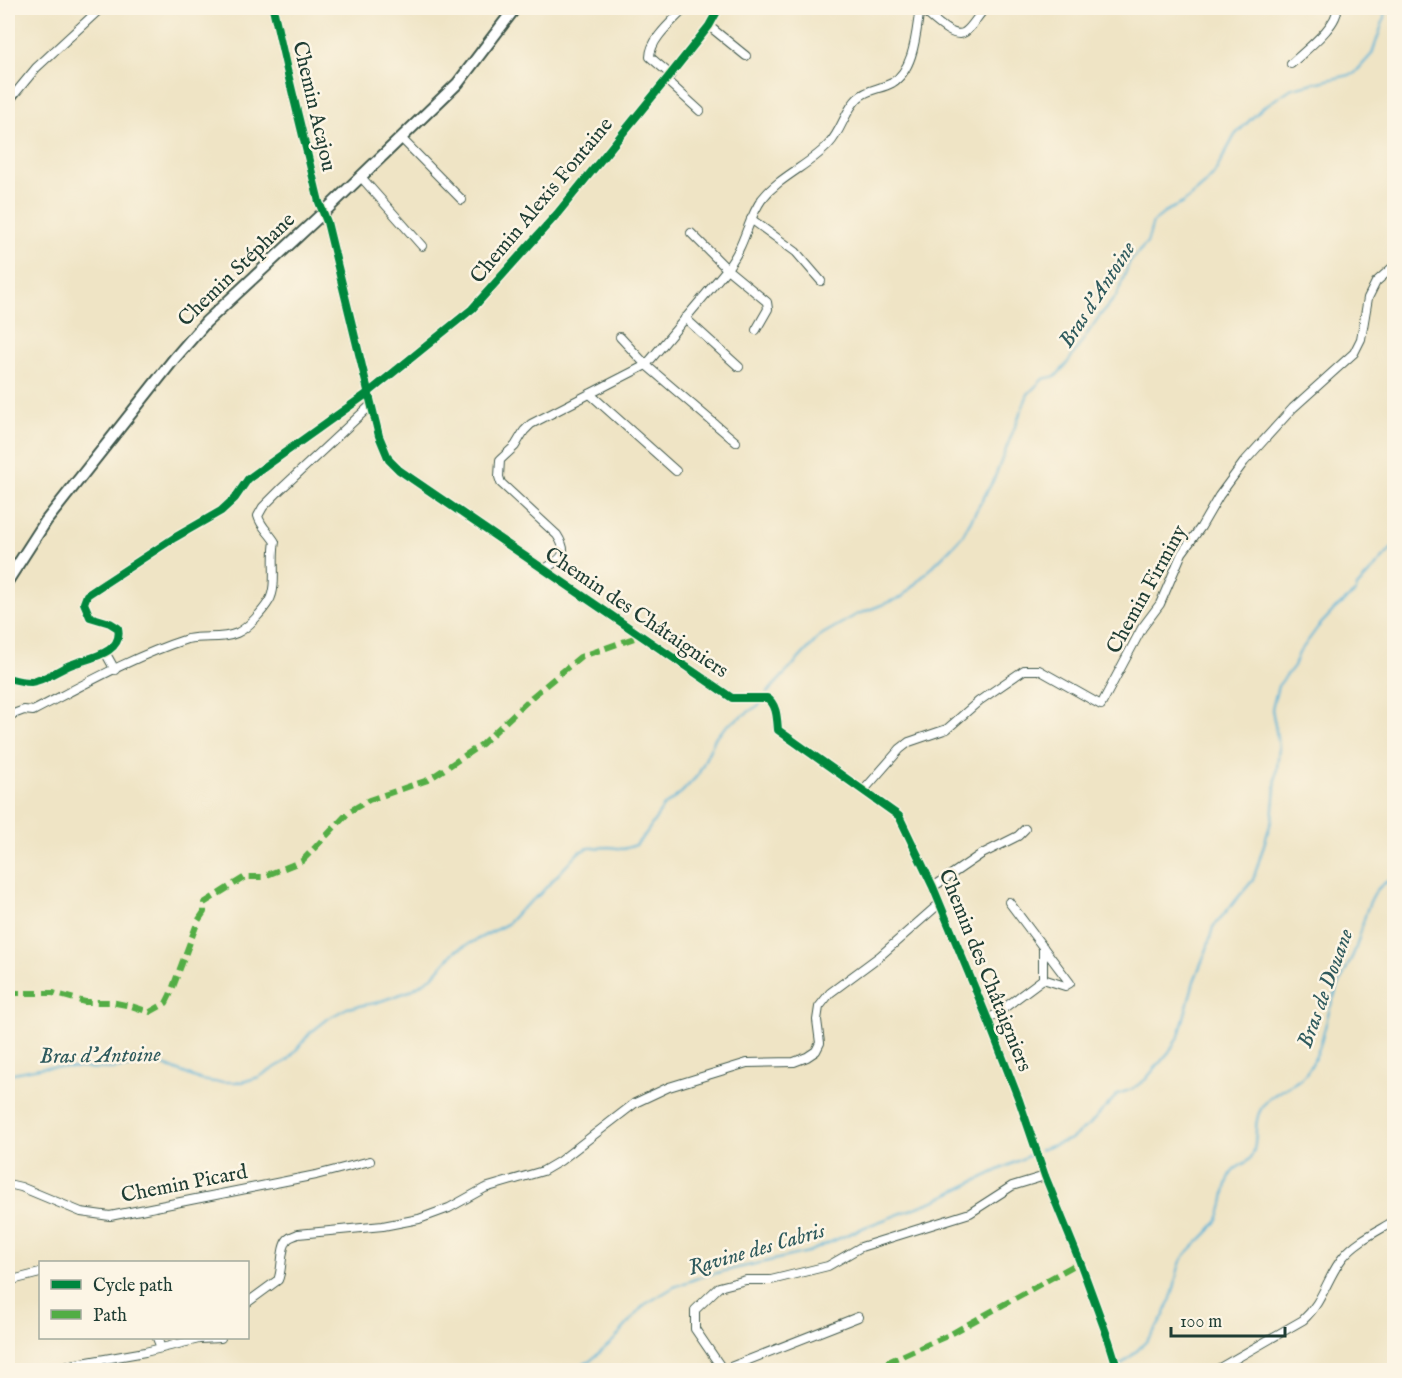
<svg xmlns="http://www.w3.org/2000/svg" width="1402" height="1378" viewBox="0 0 1402 1378" font-family="'IM FELL English',serif">
	<style>
		.lines { fill: none; stroke-linecap: round; stroke-linejoin: round }
		.stream { stroke: #5ab2d7; stroke-width: 2 }
		.street-casing { stroke: #3e564a; stroke-width: 10 }
		.secondary-casing { stroke: #3e564a; stroke-width: 14 }
		.street { stroke: #fff; stroke-width: 8 }
		.secondary { stroke: #fff; stroke-width: 10 }
		.quiet { stroke: #52ad45; stroke-width: 6; stroke-dasharray: 12 6; stroke-linecap: butt }
		.cycleway-casing { stroke: #fcf5e5; stroke-width: 11 }
		.cycleway { stroke: #00873e; stroke-width: 8 }
		.labels { text-anchor: middle; stroke-width: 5; stroke-linejoin: round; paint-order: stroke }
		.street-label { font-size: 21px; fill: #1f3d34; stroke: #fcf5e5 }
		.water-label { font-size: 22px; font-style: italic; fill: #2e5a5d; stroke: #fcf5e5 }
	</style>
	<rect width="100%" height="100%" fill="#fcf5e5"/>
	<filter id="ink" filterUnits="userSpaceOnUse"><feTurbulence type="fractalNoise" baseFrequency=".0167" numOctaves="2"/><feDisplacementMap in="SourceGraphic" scale="12" xChannelSelector="R" yChannelSelector="G"/><feConvolveMatrix kernelMatrix="1 2 1 2 8 2 1 2 1" color-interpolation-filters="sRGB"/></filter>
	<filter id="wash" filterUnits="userSpaceOnUse"><feTurbulence type="fractalNoise" baseFrequency=".008" numOctaves="4" result="noise"/><feDisplacementMap in="SourceGraphic" scale="24" xChannelSelector="R" yChannelSelector="G"/><feGaussianBlur stdDeviation="1.35" result="paint"/><feColorMatrix in="noise" values="0 0 0 0 0 0 0 0 0 0 0 0 0 0 0 0 0 1.4 0 .05"/><feComposite in="paint" operator="in"/></filter>
	<g filter="url(#wash)">
		<rect width="100%" height="100%" fill="#efe4c5"/>
		<g class="lines">
			<g class="stream">
				<polyline points="767,693 821,635 856,615 902,597 950,549 962,536 994,479 1028,394 1043,379 1056,376 1066,365 1098,318 1117,295 1130,261 1147,243 1153,222 1168,210 1183,203 1205,184 1214,174 1235,135 1262,108 1292,88 1354,74 1372,54 1384,19 1385,8"/>
				<polyline points="8,1074 45,1067 110,1069 150,1065 164,1065 201,1080 214,1082 242,1082 259,1077 288,1060 310,1033 329,1018 347,1008 375,1003 410,991 432,977 455,951 507,924 519,911 539,895 579,852 589,848 610,847 623,849 636,845 647,832 663,807 682,792 698,775 716,736 728,725 759,705 762,701"/>
				<polyline points="1040,1150 1071,1139 1089,1125 1118,1094 1132,1089 1145,1080 1169,1052 1179,1036 1194,981 1207,949 1213,927 1253,880 1272,819 1279,747 1272,709 1278,686 1294,666 1299,653 1318,627 1336,608 1356,592 1357,587 1394,546"/>
				<path d="M 1118,1367 C 1144,1347 1164,1325 1173,1292 C 1177,1281 1176,1268 1183,1258 C 1193,1244 1212,1233 1219,1217 C 1225,1205 1224,1185 1231,1174 C 1237,1164 1249,1165 1253,1153 C 1258,1139 1253,1122 1261,1109 C 1273,1088 1299,1087 1309,1069 C 1322,1049 1324,1027 1331,1005 C 1337,988 1345,972 1353,955 C 1364,932 1364,886 1394,879"/>
				<polyline points="573,1370 590,1361 614,1340 644,1305 674,1287 703,1276 808,1252 865,1227 936,1200 1032,1154"/>
			</g>
		</g>
	</g>
	<g filter="url(#ink)">
		<g class="lines">
			<defs>
				<g id="street">
					<path d="M 273,8 L 287,70 L 319,202 L 327,222 L 379,436 L 389,460 L 399,470 L 732,698 L 767,698 C 777,704 777,719 778,730 L 899,816 L 933,887 L 988,1020 L 1019,1100 L 1045,1176 L 1080,1262 L 1109,1341 L 1118,1370"/>
					<path d="M 920,8 C 930,15 953,41 965,32 C 971,28 976,19 981,13"/>
					<polyline points="709,26 746,56"/>
					<path d="M 1291,64 C 1303,52 1339,25 1337,8"/>
					<path d="M 671,75 L 650,57 C 650,39 674,20 685,8"/>
					<polyline points="666,80 700,111"/>
					<polyline points="8,102 36,68 101,8"/>
					<polyline points="401,138 462,200"/>
					<polyline points="361,177 422,246"/>
					<polyline points="751,219 796,252 821,281"/>
					<polyline points="691,233 727,269 767,302 768,309 756,330"/>
					<polyline points="685,318 739,367"/>
					<polyline points="620,337 646,365 736,442"/>
					<polyline points="590,394 676,471"/>
					<path d="M 544,569 C 561,559 570,555 557,535 L 501,483 L 499,477 L 500,460 L 515,446 L 524,431 L 531,424 L 646,365 L 727,269 C 731,263 736,256 739,249 C 747,233 751,214 762,199 C 780,176 810,165 829,144 C 842,130 845,110 858,98 C 867,89 881,89 892,83 C 915,69 916,31 920,8"/>
					<polyline points="105,652 115,670"/>
					<path d="M 8,678 C 15,680 22,682 31,682 C 44,681 58,670 70,665 C 87,658 124,654 118,628 L 110,623 L 90,617 L 84,603 L 87,595 L 174,538 L 221,511 L 235,498 L 248,479 L 368,393 L 472,309 L 557,214 L 666,80 L 709,26 L 719,8"/>
					<path d="M 8,716 L 24,710 L 33,711 C 83,685 134,656 187,639 C 204,635 222,640 237,633 C 248,628 263,611 269,601 C 278,586 271,560 275,542 C 269,532 261,527 258,516 L 263,507 L 281,489 L 371,405"/>
					<polyline points="864,790 900,749 909,742 947,729 979,701 1024,670 1039,670 1101,705 1142,628 1160,604 1182,553 1201,527 1219,496 1244,462 1293,408 1354,353 1361,339 1368,298 1376,282 1394,266"/>
					<polyline points="933,887 980,855 1018,836 1025,829"/>
					<polyline points="1009,902 1070,983 1065,986 1043,979"/>
					<polyline points="988,1020 1043,979 1043,947"/>
					<polyline points="8,1184 21,1187 81,1212 110,1216 316,1175 370,1161"/>
					<polyline points="8,1281 40,1273"/>
					<path d="M 248,1302 L 278,1280 C 283,1270 280,1247 288,1239 C 291,1236 295,1236 298,1234 L 383,1226 L 419,1219 L 449,1208 L 485,1188 L 543,1171 L 560,1161 L 635,1103 L 669,1087 L 747,1063 L 794,1062 L 807,1057 L 816,1051 L 820,1043 L 817,1020 L 819,1007 L 830,993 L 880,956 L 939,904"/>
					<polyline points="157,1338 161,1348"/>
					<polyline points="42,1370 145,1352 199,1339 221,1338"/>
					<polyline points="721,1370 723,1370 695,1329 695,1310 719,1287 746,1280 771,1280 828,1266 861,1247 970,1213 1012,1186 1045,1176"/>
					<polyline points="723,1370 858,1317"/>
					<path d="M 1216,1370 L 1303,1320 C 1324,1301 1327,1276 1344,1256 C 1356,1241 1378,1231 1394,1221"/>
				</g>
				<polyline id="secondary" points="8,580 46,521 174,359 206,322 323,213 458,83 515,8"/>
			</defs>
			<use href="#street" class="street-casing"/>
			<use href="#secondary" class="secondary-casing"/>
			<use href="#street" class="street"/>
			<use href="#secondary" class="secondary"/>
			<g class="quiet">
				<polyline points="8,993 53,993 85,1002 111,1002 131,1006 150,1012 166,1003 170,995 198,921 204,912 204,903 245,877 262,877 302,861 350,811 369,800 428,780 482,744 533,696 580,657 640,636"/>
				<polyline points="870,1370 949,1335 1080,1262"/>
			</g>
			<defs>
				<g id="cycleway">
					<path d="M 273,8 L 287,70 L 319,202 L 327,222 L 379,436 L 389,460 L 399,470 L 732,698 L 767,698 C 777,704 777,719 778,730 L 899,816 L 933,887 L 988,1020 L 1019,1100 L 1045,1176 L 1080,1262 L 1109,1341 L 1118,1370"/>
					<path d="M 8,678 C 15,680 22,682 31,682 C 44,681 58,670 70,665 C 87,658 124,654 118,628 L 110,623 L 90,617 L 84,603 L 87,595 L 174,538 L 221,511 L 235,498 L 248,479 L 368,393 L 472,309 L 557,214 L 666,80 L 709,26 L 719,8"/>
				</g>
			</defs>
			<use href="#cycleway" class="cycleway-casing"/>
			<use href="#cycleway" class="cycleway"/>
		</g>
	</g>
	<g class="labels">
		<g class="street-label">
			<text transform="translate(315 106) rotate(77)" y="7">Chemin Acajou</text>
			<text transform="translate(541 200) rotate(-50)" y="7">Chemin Alexis Fontaine</text>
			<text transform="translate(236 269) rotate(-44)" y="7">Chemin Stéphane</text>
			<text transform="translate(1146 589) rotate(-61)" y="7">Chemin Firminy</text>
			<text transform="translate(637 612) rotate(34)" y="7">Chemin des Châtaigniers</text>
			<text transform="translate(986 970) rotate(68)" y="7">Chemin des Châtaigniers</text>
			<text transform="translate(184 1183) rotate(-11)" y="7">Chemin Picard</text>
		</g>
		<g class="water-label">
			<text transform="translate(1096 294) rotate(-57)" y="8">Bras d'Antoine</text>
			<text transform="translate(1324 988) rotate(-70)" y="8">Bras de Douane</text>
			<text transform="translate(100 1054) rotate(-1)" y="8">Bras d'Antoine</text>
			<text transform="translate(756 1248) rotate(-16)" y="8">Ravine des Cabris</text>
		</g>
	</g>
	<rect width="1402" height="1378" fill="none" stroke="#fcf5e5" stroke-width="30"/>
	<rect x="39" y="1261" width="210" height="78" fill="#fcf5e5" stroke="#a4ab9e" stroke-width="1.5"/>
	<rect x="51" y="1280" width="30" height="9" fill="#00873e" stroke="#a4ab9e" stroke-width="1.5"/>
	<text x="93" y="1291" font-size="18" fill="#1f3d34">Cycle path</text>
	<rect x="51" y="1310" width="30" height="9" fill="#52ad45" stroke="#a4ab9e" stroke-width="1.5"/>
	<text x="93" y="1321" font-size="18" fill="#1f3d34">Path</text>
	<path d="M1171 1327v9h114v-9" fill="none" stroke="#1f3d34" stroke-width="3"/>
	<text x="1180" y="1327" font-size="18" fill="#1f3d34" stroke="#fcf5e5" stroke-width="4.5" paint-order="stroke">100 m</text>
</svg>
